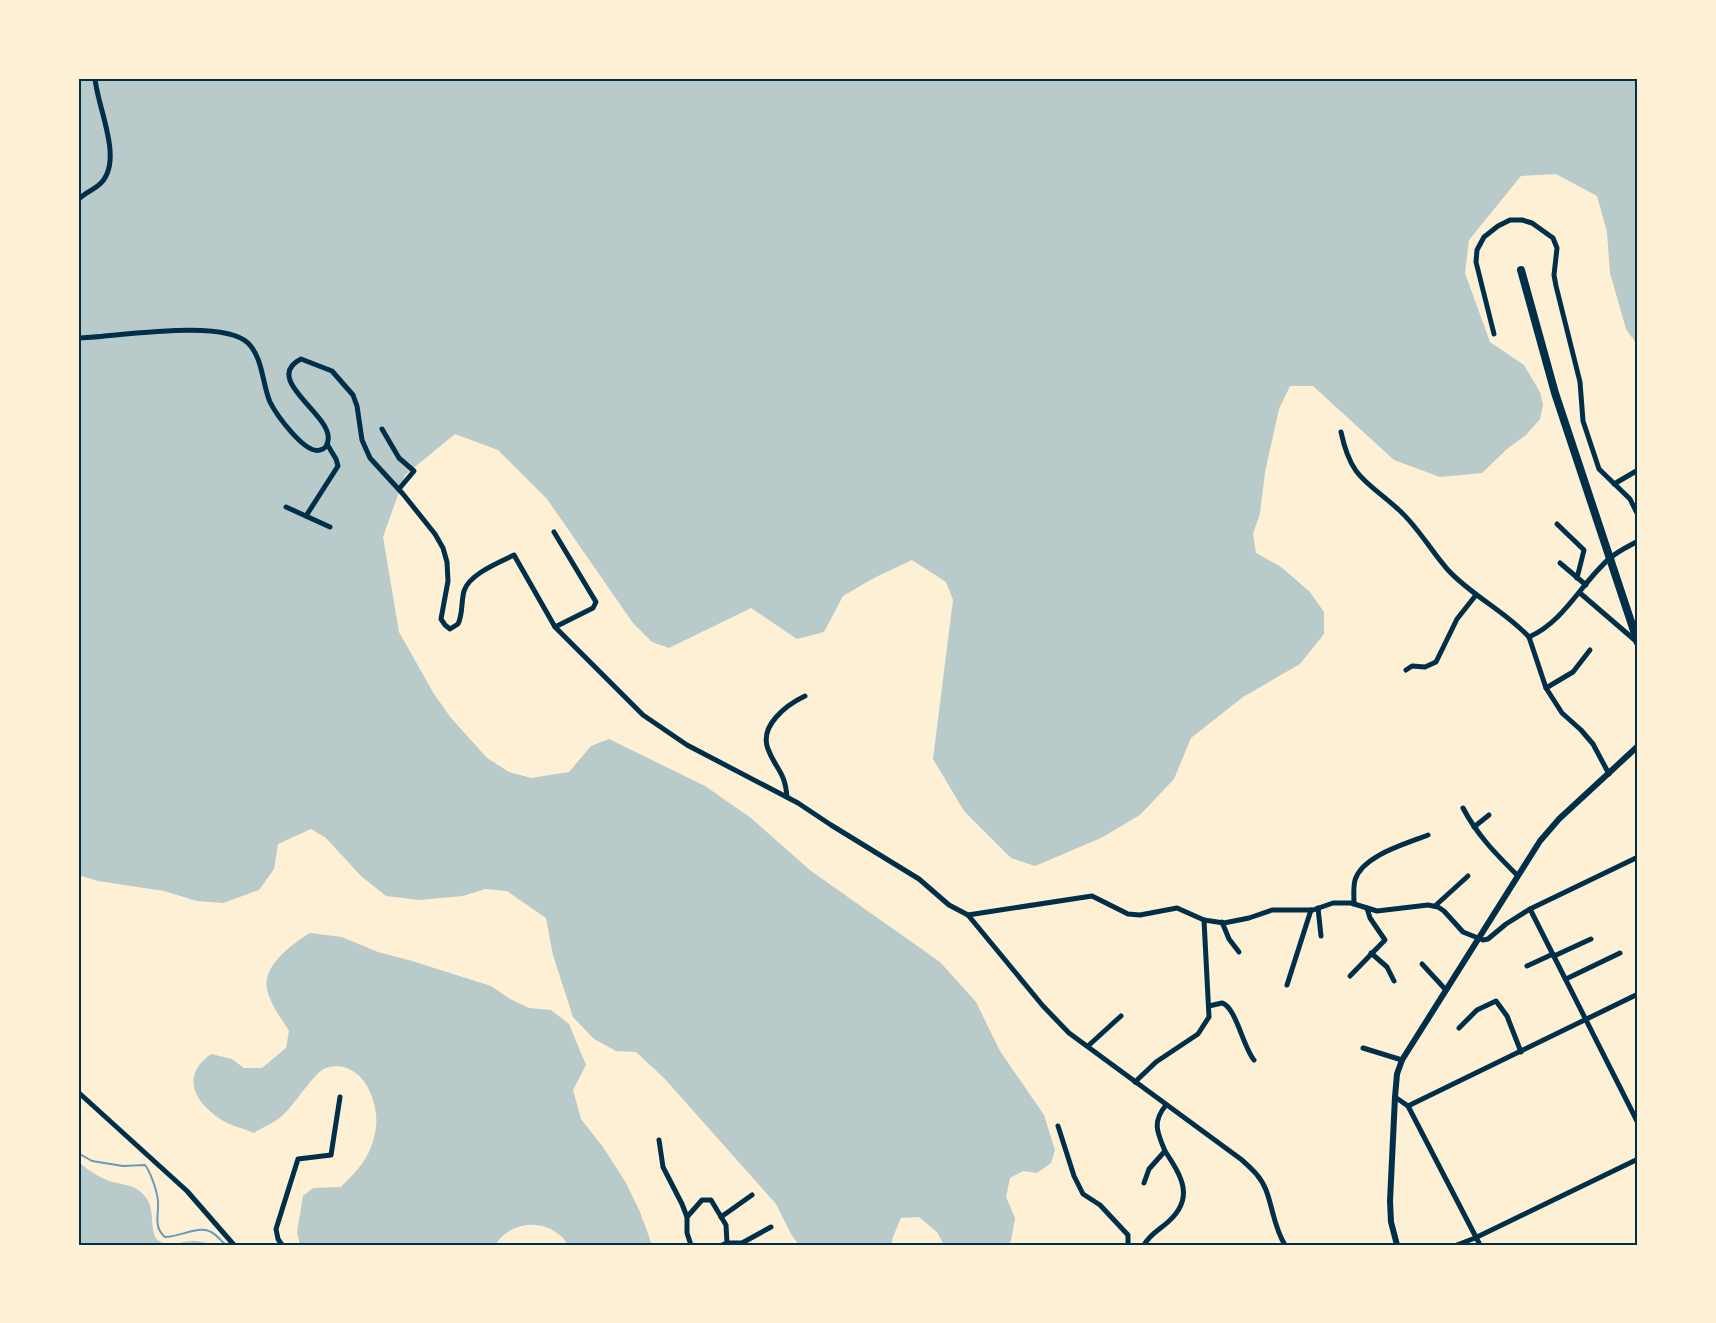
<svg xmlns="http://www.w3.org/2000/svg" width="1716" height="1323" viewBox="0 0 1716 1323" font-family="Rubik,sans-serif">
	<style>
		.green { fill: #b9caca }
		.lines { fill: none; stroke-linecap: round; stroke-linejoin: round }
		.stream { stroke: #669bbc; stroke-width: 2 }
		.minor { stroke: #003049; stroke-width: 5 }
		.tertiary { stroke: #003049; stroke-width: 6 }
		.trunk { stroke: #003049; stroke-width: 8 }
		.neatline { fill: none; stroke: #003049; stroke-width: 2 }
	</style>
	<rect width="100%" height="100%" fill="#fdf0d5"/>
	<g class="green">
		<polygon points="78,78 1638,78 1638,346 1626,329 1610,273 1607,232 1597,196 1556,174 1521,176 1469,240 1465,273 1490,342 1524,365 1540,392 1543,405 1540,419 1526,435 1507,449 1482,473 1440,477 1394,460 1313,386 1290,386 1279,409 1265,472 1260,513 1253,534 1256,553 1281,567 1310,592 1324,612 1324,634 1300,664 1243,697 1191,738 1174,779 1140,815 1101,838 1035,866 1011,858 964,811 933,759 953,600 946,582 912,560 874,578 843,596 824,632 797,639 751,608 669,648 652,642 633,623 547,499 498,450 455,434 405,475 383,537 399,632 434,694 451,718 487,758 509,772 531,778 569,772 591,746 609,739 705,786 751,818 811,871 940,962 976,1002 1000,1051 1044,1115 1055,1150 1051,1163 1037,1173 1023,1171 1010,1178 1006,1197 1015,1218 1011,1241 1008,1245 944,1245 937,1232 919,1217 901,1218 893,1237 891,1245 799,1245 791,1234 776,1204 664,1078 636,1052 616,1051 594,1039 573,1017 553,955 546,918 507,891 485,889 463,896 419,900 386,896 361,876 326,838 311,829 278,844 274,869 259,890 223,903 197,901 164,891 98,881 78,875"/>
		<path d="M 310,933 L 342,937 L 378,952 L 412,961 L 491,986 L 510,999 L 529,1008 L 551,1010 L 569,1024 L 586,1065 L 573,1090 L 581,1119 L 603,1147 L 626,1183 L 640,1212 L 652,1245 L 567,1245 C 565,1238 560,1235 554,1231 C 534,1219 508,1225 495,1245 L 300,1245 L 297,1232 L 303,1196 L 313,1188 L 341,1187 C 358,1170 370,1158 375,1133 C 382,1104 362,1057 326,1068 C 314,1072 294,1106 282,1116 C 274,1123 263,1127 254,1133 C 245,1129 236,1127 227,1123 C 198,1107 177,1078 211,1054 L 232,1059 L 244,1068 L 262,1068 L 286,1048 L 289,1031 C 281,1018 270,1004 267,989 C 262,966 293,943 310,933 Z"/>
		<path d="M 78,1161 C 87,1170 97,1176 109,1181 C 121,1185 134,1184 143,1194 C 158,1208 147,1232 159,1241 C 168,1248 180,1242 190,1241 C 198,1240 206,1243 213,1245 L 78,1245 Z"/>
	</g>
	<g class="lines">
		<g class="stream">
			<path d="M 78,1153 L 92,1161 L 123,1166 L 145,1165 C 151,1173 157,1191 158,1201 C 159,1215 153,1227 165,1237 C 180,1237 199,1225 211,1232 C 217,1235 221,1241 226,1245"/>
			<polyline points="235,1245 241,1245"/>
		</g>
		<g class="minor">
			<path d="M 78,200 C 84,193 94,190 101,183 C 124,159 97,107 95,78"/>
			<polyline points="1494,334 1476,262 1477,250 1484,237 1498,226 1510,220 1522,220 1532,223 1553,238 1557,248 1554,275 1556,286 1580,382 1583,421 1599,469 1630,499 1638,515"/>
			<path d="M 78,338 C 114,337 223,318 248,343 C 263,358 262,383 270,402 C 276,414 305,455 320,450 C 325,449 328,445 328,440 C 333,415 261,379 301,359 L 332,371 L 353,395 L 357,406 L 362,440 L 370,458 L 403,494 L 435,534 L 443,548 L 447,562 L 448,581 L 441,619 L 445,625 L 450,629 L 458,624 C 463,614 461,602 464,591 C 469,574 500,562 514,555 L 555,627 L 643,715 L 687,745 L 798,803 L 831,825 L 919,879 L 949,905 L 968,915 L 1092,896 L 1128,914 L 1140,915 L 1177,908 L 1204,920 L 1224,923 L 1249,918 L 1272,910 L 1313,910 L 1333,903 L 1351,903 L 1377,911 L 1428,905 L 1438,907 L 1444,911 L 1463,932 L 1483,940 L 1488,939 L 1506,924 L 1530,909 L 1638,857"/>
			<polyline points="382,429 399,458 414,471 399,489"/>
			<path d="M 1341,432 C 1351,479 1366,480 1399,510 C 1418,527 1431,551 1448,570 C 1472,596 1505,611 1529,637 C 1565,621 1581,583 1610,558 C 1618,551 1629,546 1638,541"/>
			<polyline points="1614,484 1638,470"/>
			<polyline points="286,507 330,527"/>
			<polyline points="306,516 338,466 336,459 327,444"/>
			<polyline points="1557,524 1584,550 1577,578"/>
			<polyline points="554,532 596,602 593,608 555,627"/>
			<polyline points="1560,563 1586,585"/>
			<polyline points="1580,593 1637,642"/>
			<polyline points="1529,637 1546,688 1562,713 1581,730 1593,744 1609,774"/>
			<polyline points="1406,670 1412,666 1425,667 1436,662 1457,619 1476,595"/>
			<polyline points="1546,688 1573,672 1590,650"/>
			<path d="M 787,797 C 785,771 776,770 768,749 C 759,726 786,705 805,696"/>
			<path d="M 1463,808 C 1477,835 1496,854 1517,875"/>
			<polyline points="1474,827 1489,815"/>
			<path d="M 1354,904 C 1354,896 1353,888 1355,880 C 1363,855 1406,844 1428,835"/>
			<polyline points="1435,906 1468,876"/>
			<polyline points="1318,908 1321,936"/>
			<polyline points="1530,909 1638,1123"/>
			<path d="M 968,915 L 1043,1006 L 1069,1033 L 1242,1160 C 1252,1169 1261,1177 1266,1190 C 1273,1208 1274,1228 1285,1245"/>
			<polyline points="1222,922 1229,939 1239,952"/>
			<polyline points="1371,953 1387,967 1394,981"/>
			<polyline points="1554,956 1591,939"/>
			<polyline points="1422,964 1446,990"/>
			<polyline points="1527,966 1553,954"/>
			<polyline points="1350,976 1385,940 1370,918 1367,908"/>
			<polyline points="1566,979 1620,953"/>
			<polyline points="1287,985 1311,910"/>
			<path d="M 1209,1006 L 1222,1003 C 1236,1007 1243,1047 1254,1060"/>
			<polyline points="1459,1028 1477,1010 1496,1001 1507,1016 1521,1052"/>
			<polyline points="1088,1046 1121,1016"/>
			<polyline points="1363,1048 1402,1060"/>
			<polyline points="1135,1082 1156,1062 1198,1034 1209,1017 1204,920"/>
			<polyline points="78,1092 187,1191 234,1245"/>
			<polyline points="1395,1097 1408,1106 1480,1245"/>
			<polyline points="1408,1106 1638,994"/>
			<polyline points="1058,1126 1074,1176 1083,1194 1100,1205 1128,1235 1128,1245"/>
			<polyline points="659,1140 663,1167 682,1204 687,1217 687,1233 691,1245"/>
			<path d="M 1144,1183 L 1149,1169 L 1165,1151 C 1157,1132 1152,1122 1166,1105"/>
			<polyline points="687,1217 702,1200 711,1200 726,1225 727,1243 722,1245"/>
			<polyline points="721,1217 752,1195"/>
			<polyline points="727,1243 742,1243 771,1227"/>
			<polyline points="282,1245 278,1239 276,1229 298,1159 331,1155 340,1097"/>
			<path d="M 1144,1245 C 1150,1234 1159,1230 1168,1222 C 1195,1198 1182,1177 1165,1151"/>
			<polyline points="1457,1245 1475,1238 1638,1159"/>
		</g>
		<polyline class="tertiary" points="1397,1245 1391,1222 1390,1201 1395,1097 1397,1074 1402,1060 1540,841 1559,819 1638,746"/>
		<polyline class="trunk" points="1521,270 1555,393 1638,643"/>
	</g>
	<rect width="1716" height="1323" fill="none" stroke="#fdf0d5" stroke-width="159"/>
	<rect x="80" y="80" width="1556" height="1164" class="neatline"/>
</svg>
